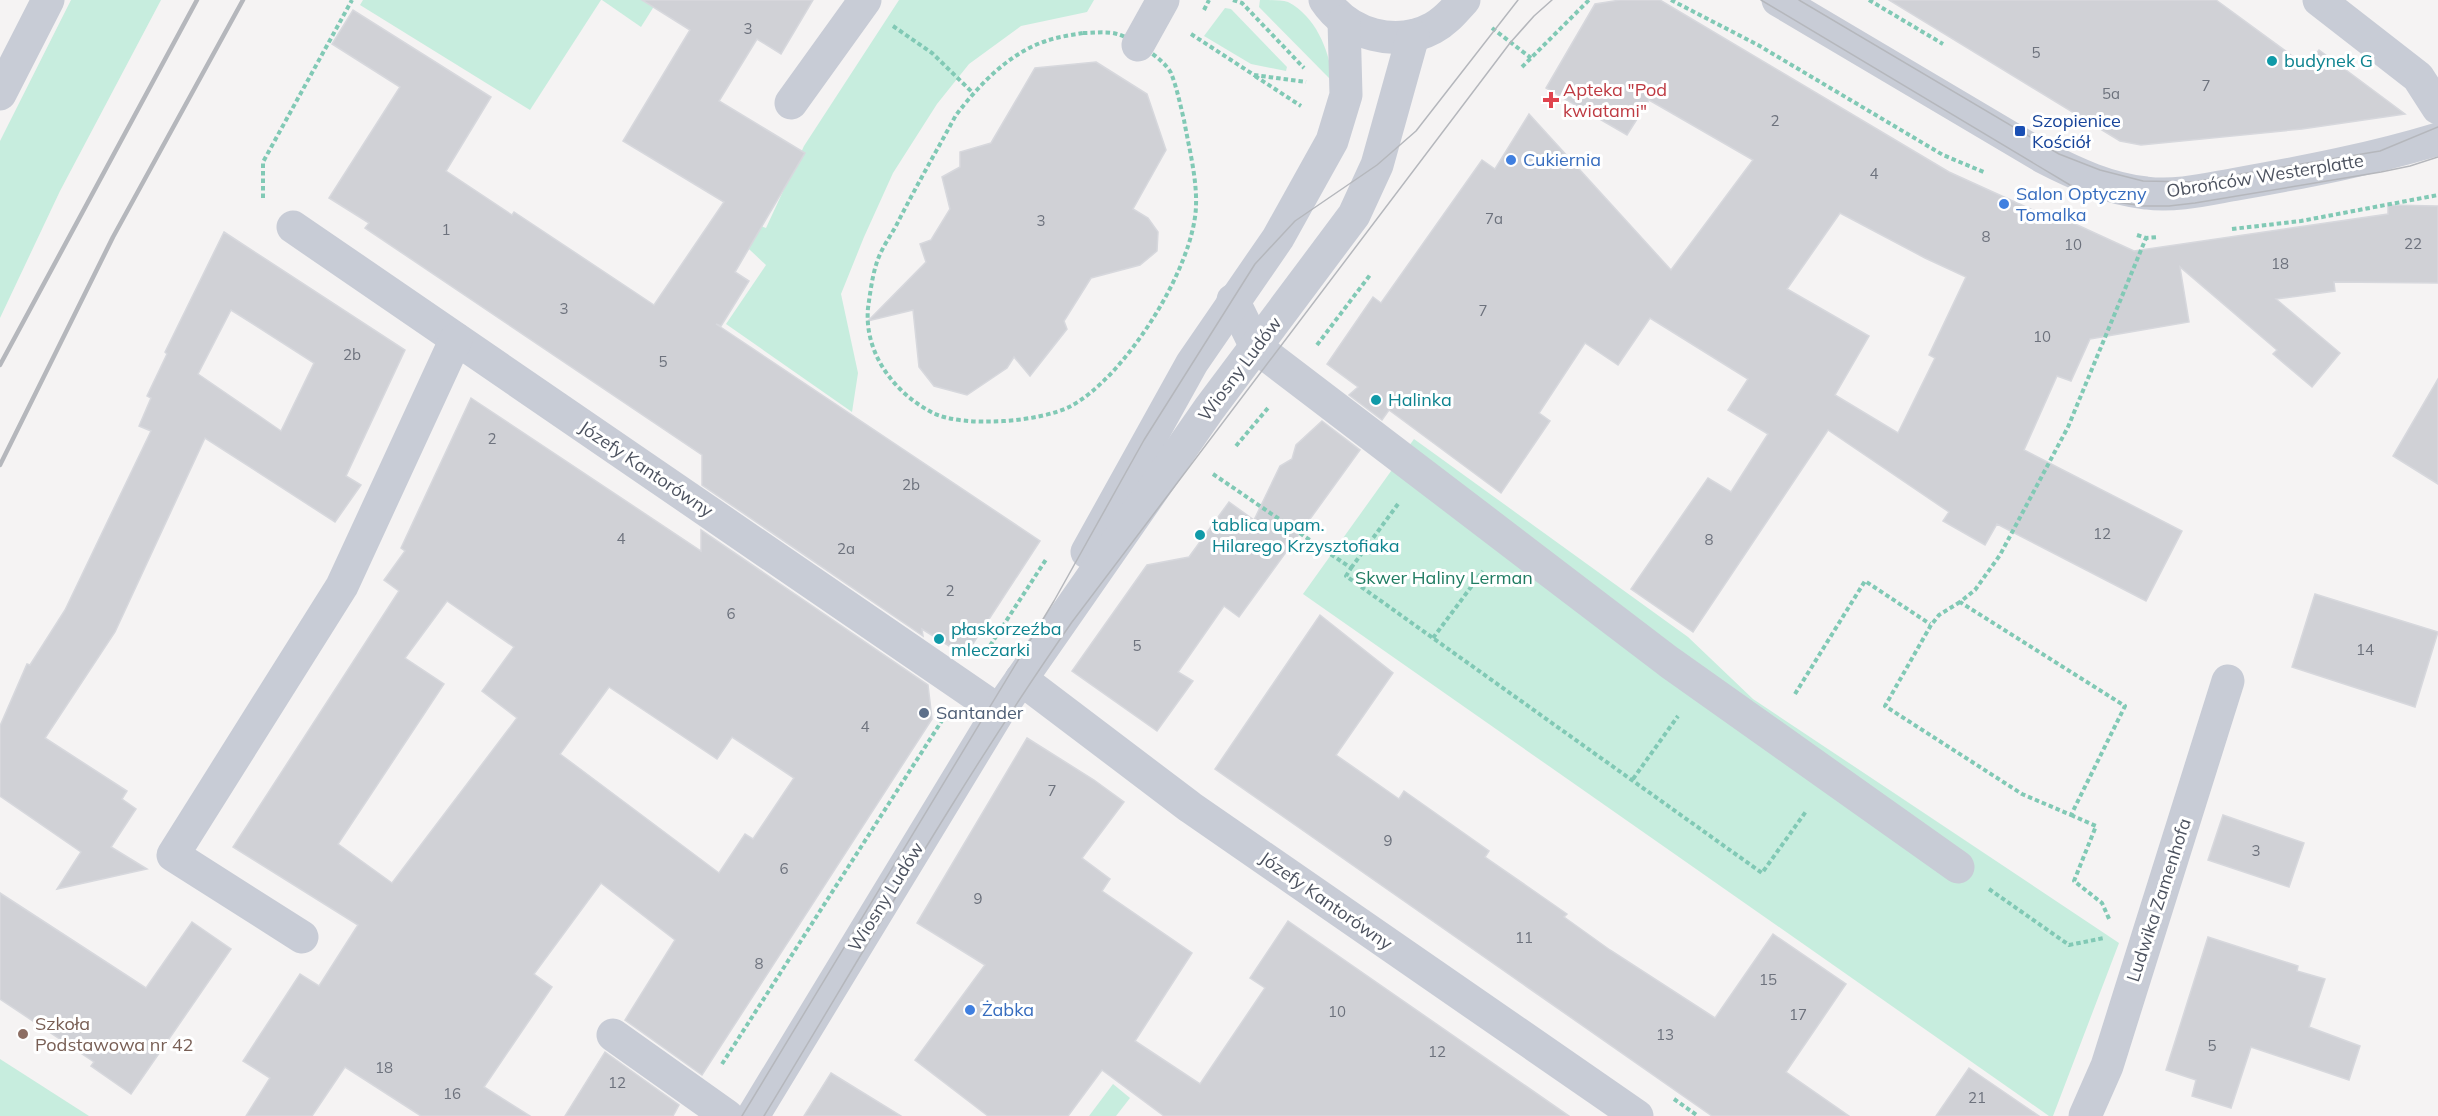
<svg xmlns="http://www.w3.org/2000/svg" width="2438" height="1116" viewBox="0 0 2438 1116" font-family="Mulish,sans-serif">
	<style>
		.green { fill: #c7edde }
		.building { fill: #d0d1d6; stroke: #d7d8dd; stroke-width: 1.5; fill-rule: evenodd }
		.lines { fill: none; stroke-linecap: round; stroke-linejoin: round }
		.path { stroke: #81c9b5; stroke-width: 4; stroke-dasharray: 4.5 3; stroke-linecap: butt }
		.minor { stroke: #c8ccd6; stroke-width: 33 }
		.tram { stroke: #b5b7bc; stroke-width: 1.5 }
		.rail { stroke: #b5b7bc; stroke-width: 4.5 }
		.culture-dot { fill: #0f9aa8; stroke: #fff; stroke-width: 2 }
		.health-dot { fill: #e0444e; stroke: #fff; stroke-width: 2 }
		.transit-dot { fill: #1a4fb4; stroke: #fff; stroke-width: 2 }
		.shop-dot { fill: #3f7fe0; stroke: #fff; stroke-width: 2 }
		.service-dot { fill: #5c6f8a; stroke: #fff; stroke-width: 2 }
		.education-dot { fill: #8d6e63; stroke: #fff; stroke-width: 2 }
		.labels { text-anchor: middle; stroke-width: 6; stroke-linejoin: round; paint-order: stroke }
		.number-label { font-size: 15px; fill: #6d727d }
		.culture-label { font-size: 18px; fill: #0d838f; stroke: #fff; text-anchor: start }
		.health-label { font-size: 18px; fill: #be3a42; stroke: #fff; text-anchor: start }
		.transit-label { font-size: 18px; fill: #164399; stroke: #fff; text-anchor: start }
		.shop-label { font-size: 18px; fill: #366cbe; stroke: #fff; text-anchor: start }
		.street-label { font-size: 18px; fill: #4c525f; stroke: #fff }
		.park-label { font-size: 18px; fill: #207c62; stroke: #fff }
		.service-label { font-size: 18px; fill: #4e5e75; stroke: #fff; text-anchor: start }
		.education-label { font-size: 18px; fill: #785e54; stroke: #fff; text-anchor: start }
	</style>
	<rect width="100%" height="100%" fill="#f5f3f3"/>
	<g class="green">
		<polygon points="71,0 161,0 60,191 0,318 0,141"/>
		<polygon points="363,0 601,0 530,110 360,5"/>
		<polygon points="602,0 658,0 641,27"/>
		<polygon points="899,0 1094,0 1087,12 1021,26 969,64 937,104 893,173 864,237 841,294 858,373 852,412 726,324 766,265 735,236 744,220 766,228 804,146"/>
		<path d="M 1260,0 C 1268,0 1281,0 1288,2 C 1315,16 1329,49 1332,78 L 1329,78 L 1259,7 Z"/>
		<polygon points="1225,8 1231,9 1287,67 1286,71 1251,64 1204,36"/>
		<polygon points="1414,439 1688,637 1753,699 2119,943 2053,1116 2049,1116 1303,594"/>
		<polygon points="0,1059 89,1116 0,1116"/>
		<polygon points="1113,1084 1130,1098 1116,1116 1089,1116"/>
	</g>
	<g class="building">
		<polygon points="642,0 813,0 781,54 757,39 719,101 805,153 735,272 749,281 721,326 716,324 1040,541 965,656 922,629 923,636 702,485 702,455 365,228 369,223 329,198 400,87 332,44 353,10 491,97 446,171 512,215 514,212 654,305 724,202 623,141 690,30"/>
		<path d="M 1620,0 L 1660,0 L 1949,172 L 2046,216 L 2049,212 L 2134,251 L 2388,214 L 2388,205 L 2438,206 L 2438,283 L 2334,282 L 2335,291 L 2276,299 L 2340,353 L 2312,387 L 2273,354 L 2277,350 L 2180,267 L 2189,322 L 2090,339 L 2071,381 L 2057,376 L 2024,450 L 2182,531 L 2146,601 L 1997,524 L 1985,545 L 1943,521 L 1949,512 L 1828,430 L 1693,632 L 1631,589 L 1708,478 L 1731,492 L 1768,434 L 1728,410 L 1748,379 L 1650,318 L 1618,365 L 1585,343 L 1539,413 L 1550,421 L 1501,493 L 1389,410 L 1382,420 L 1349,395 L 1358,387 L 1327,364 L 1373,297 L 1381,303 L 1482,160 L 1495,169 L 1529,114 L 1671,270 L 1753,160 L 1649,100 L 1627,135 L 1546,88 L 1595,4 ZM 1840,213 L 1925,258 L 1966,277 L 1929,355 L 1935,358 L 1898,433 L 1835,395 L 1869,336 L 1787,289 Z"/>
		<polygon points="1889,0 2216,0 2306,66 2319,50 2405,114 2302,129 2141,145 2120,141"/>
		<polygon points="1096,62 1147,94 1166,150 1133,209 1148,218 1158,232 1157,251 1140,265 1091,278 1064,321 1067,329 1030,376 1014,357 1007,368 967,395 934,386 919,367 913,310 868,321 926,262 920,244 931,240 950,209 942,177 960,167 960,152 991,143 1035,68"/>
		<path d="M 224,232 L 405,350 L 346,476 L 361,485 L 335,522 L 205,438 L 115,632 L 45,738 L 127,791 L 122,799 L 136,809 L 111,847 L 147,869 L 57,889 L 81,852 L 0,796 L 0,726 L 27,664 L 30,665 L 65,610 L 151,431 L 139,426 L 151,398 L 147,396 L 167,354 L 165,352 ZM 231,310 L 314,363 L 281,431 L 198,374 Z"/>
		<polygon points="2438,379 2438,484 2393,456"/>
		<path d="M 471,398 L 701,551 L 701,530 L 928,685 L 932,719 L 702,1075 L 625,1020 L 675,940 L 601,883 L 534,974 L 552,987 L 484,1087 L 530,1116 L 421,1116 L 345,1067 L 312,1116 L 246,1116 L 270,1078 L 243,1061 L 300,974 L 319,986 L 358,925 L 233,847 L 399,591 L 384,580 L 405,551 L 401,548 ZM 447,601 L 514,647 L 482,691 L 517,718 L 392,883 L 338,844 L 444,684 L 405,658 ZM 609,687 L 717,759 L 732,737 L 794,778 L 753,839 L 745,834 L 719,873 L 560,754 Z"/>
		<polygon points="1322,421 1360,450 1239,617 1224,606 1178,672 1193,681 1157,731 1072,671 1147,565 1189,557 1229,502 1254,520 1280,466 1292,459 1296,445"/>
		<polygon points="2315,594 2438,632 2415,707 2292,667"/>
		<polygon points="1320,615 1393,673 1336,755 1399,799 1404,791 1489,851 1485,857 1567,914 1564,917 1610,950 1715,1018 1773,934 1846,984 1786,1072 1849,1116 1712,1116 1215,769"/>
		<polygon points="1027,738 1094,780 1124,802 1082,858 1110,879 1102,891 1192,953 1135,1041 1200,1084 1265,988 1250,978 1288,921 1569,1116 1164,1116 1102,1070 1068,1116 988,1116 915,1060 985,965 917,923"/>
		<polygon points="2223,815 2304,843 2289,887 2208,860"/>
		<polygon points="0,893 146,988 192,922 231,949 131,1094 91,1066 94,1062 0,999"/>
		<polygon points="2208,937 2298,966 2297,971 2325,979 2309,1027 2360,1046 2349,1080 2251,1047 2231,1108 2192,1096 2196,1080 2166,1070"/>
		<polygon points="605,1052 679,1105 673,1116 565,1116"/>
		<polygon points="1969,1068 2039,1116 1936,1116"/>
		<polygon points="831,1073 901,1116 804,1116"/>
	</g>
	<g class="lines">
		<g class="path">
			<polyline points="1233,0 1242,3 1304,68"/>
			<polyline points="1671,0 1758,45 1943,155 1986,173"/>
			<polyline points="1869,0 1943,44"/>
			<polyline points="1204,10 1209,0"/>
			<polyline points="893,26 932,53 973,93"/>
			<polyline points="1492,28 1531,58"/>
			<path d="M 1083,33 C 1093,33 1107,31 1117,34 C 1132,38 1164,59 1171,73 C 1177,88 1180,104 1184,120 C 1189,148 1197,178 1196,206 C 1194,268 1125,377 1071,406 C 1041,422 964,428 933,413 C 894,393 864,353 868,308 C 870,294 872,278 876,265 C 880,251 889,238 896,226 C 915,188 936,152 956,115 C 979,85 1009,53 1046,41 C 1057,37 1071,35 1083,33 Z"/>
			<polyline points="1191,34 1254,75 1306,82"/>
			<polyline points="1522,67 1589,0"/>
			<polyline points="1255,76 1301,106"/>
			<polyline points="263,198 263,162 352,0"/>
			<polyline points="2232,229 2301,221 2438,195"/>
			<polyline points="2137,235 2146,238 2159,237"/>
			<polyline points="1317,345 1370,275"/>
			<polyline points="1236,446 1268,408"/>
			<polyline points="1213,474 1351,568 1346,576 1762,873 1807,810"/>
			<polyline points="1351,568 1398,504"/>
			<polyline points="1960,602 1939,615 1931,625 1885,706 2022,794 2071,815 2125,706 1960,602 1975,590 2000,555 2068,427 2146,238"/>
			<polyline points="1433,638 1483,571"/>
			<polyline points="986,652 1047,558"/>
			<polyline points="1795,694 1865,581 1930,624"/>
			<polyline points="1633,779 1678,716"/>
			<polyline points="2071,815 2096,826 2074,881 2102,903 2110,921"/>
			<polyline points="1989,889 2069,945 2104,938"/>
			<polyline points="722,1064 943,719"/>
			<polyline points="1674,1099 1698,1116"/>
		</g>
		<g class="minor">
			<path d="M 1325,0 C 1348,35 1396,48 1433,28 C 1446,21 1454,11 1464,0"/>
			<path d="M 1778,0 L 2043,157 C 2076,174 2109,189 2146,193 C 2176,197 2208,189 2237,184 C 2305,172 2372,159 2438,139"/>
			<polyline points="2319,0 2418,77 2438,108"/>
			<polyline points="1138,45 1163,0"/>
			<polyline points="0,94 48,0"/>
			<polyline points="791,103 865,0"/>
			<polyline points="293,227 999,711"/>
			<polyline points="1233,300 1256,347 1669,662 1958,867"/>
			<polyline points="1087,552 1192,363 1278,238 1332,141 1346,95 1344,21"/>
			<polyline points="1021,679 1190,807 1637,1116"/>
			<polyline points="302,937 173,855 342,586 456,339"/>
			<polyline points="613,1035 727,1116"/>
			<polyline points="753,1116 999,711 1209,409 1354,215 1377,165 1413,36"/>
			<polyline points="2085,1116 2107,1066 2228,681"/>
		</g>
		<g class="tram">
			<polyline points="1761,0 2070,185 2116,202 2143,206 2169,206 2195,203 2381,172 2410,166 2438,157"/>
			<polyline points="1799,0 2059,154 2100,170 2143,181 2193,182 2380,151 2438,127"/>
			<polyline points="742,1116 1054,601 1144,440 1255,264 1295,221 1377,165 1416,131 1518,0"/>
			<path d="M 764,1116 C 865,950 961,781 1072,622 L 1510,43 L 1534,16 L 1552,0"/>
		</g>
		<g class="rail">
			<polyline points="0,365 197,0"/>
			<polyline points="0,465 113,237 243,0"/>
		</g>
	</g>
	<g class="culture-dot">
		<circle cx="2272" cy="61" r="6"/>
		<circle cx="1376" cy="400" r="6"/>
		<circle cx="1200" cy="535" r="6"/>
		<circle cx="939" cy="639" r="6"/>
	</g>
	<path class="health-dot" d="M1548 91h6v6h6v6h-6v6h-6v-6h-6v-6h6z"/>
	<rect class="transit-dot" x="2014" y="125" width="12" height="12" rx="3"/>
	<g class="shop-dot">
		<circle cx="1511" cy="160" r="6"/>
		<circle cx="2004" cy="204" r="6"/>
		<circle cx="970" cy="1010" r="6"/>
	</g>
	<circle class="service-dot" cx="924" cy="713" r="6"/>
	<circle class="education-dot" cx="23" cy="1034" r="6"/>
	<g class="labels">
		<g class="number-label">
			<text x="748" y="34">3</text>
			<text x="2036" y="58">5</text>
			<text x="2206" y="91">7</text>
			<text x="2111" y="99">5a</text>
			<text x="1775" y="126">2</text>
			<text x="1874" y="179">4</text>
			<text x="1494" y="224">7a</text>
			<text x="1041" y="226">3</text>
			<text x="446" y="235">1</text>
			<text x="1986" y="242">8</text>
			<text x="2413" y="249">22</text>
			<text x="2073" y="250">10</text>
			<text x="2280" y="269">18</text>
			<text x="564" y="314">3</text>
			<text x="1483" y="316">7</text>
			<text x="2042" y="342">10</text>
			<text x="352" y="360">2b</text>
			<text x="663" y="367">5</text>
			<text x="492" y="444">2</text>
			<text x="911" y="490">2b</text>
			<text x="2102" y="539">12</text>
			<text x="621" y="544">4</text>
			<text x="1709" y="545">8</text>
			<text x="846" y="554">2a</text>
			<text x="950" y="596">2</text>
			<text x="731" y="619">6</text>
			<text x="1137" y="651">5</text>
			<text x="2365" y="655">14</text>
			<text x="865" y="732">4</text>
			<text x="1052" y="796">7</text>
			<text x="1388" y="846">9</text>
			<text x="2256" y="856">3</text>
			<text x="784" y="874">6</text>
			<text x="978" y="904">9</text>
			<text x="1524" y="943">11</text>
			<text x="759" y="969">8</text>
			<text x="1768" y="985">15</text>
			<text x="1337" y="1017">10</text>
			<text x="1798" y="1020">17</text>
			<text x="1665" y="1040">13</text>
			<text x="2212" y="1051">5</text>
			<text x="1437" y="1057">12</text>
			<text x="384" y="1073">18</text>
			<text x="617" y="1088">12</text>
			<text x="452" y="1099">16</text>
			<text x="1977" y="1103">21</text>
		</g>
		<g class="culture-label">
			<text x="2284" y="67">budynek G</text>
			<text x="1388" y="406">Halinka</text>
			<text x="1212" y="531">tablica upam.<tspan x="1212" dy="21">Hilarego Krzysztofiaka</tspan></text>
			<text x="951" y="635">płaskorzeźba<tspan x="951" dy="21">mleczarki</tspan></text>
		</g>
		<g class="health-label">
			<text x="1563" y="96">Apteka "Pod<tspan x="1563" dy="21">kwiatami"</tspan></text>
		</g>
		<g class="transit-label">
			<text x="2032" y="127">Szopienice<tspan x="2032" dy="21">Kościół</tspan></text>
		</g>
		<g class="shop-label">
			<text x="1523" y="166">Cukiernia</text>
			<text x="2016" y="200">Salon Optyczny<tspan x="2016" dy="21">Tomalka</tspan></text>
			<text x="982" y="1016">Żabka</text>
		</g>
		<g class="street-label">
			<text transform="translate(2265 176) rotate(-9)" y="6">Obrońców Westerplatte</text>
			<text transform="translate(1240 369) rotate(-53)" y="6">Wiosny Ludów</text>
			<text transform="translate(646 469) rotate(34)" y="6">Józefy Kantorówny</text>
			<text transform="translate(886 897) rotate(-58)" y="6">Wiosny Ludów</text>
			<text transform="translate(2159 900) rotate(-72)" y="6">Ludwika Zamenhofa</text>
			<text transform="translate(1326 901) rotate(35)" y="6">Józefy Kantorówny</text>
		</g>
		<g class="park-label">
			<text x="1444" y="584">Skwer Haliny Lerman</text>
		</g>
		<g class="service-label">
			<text x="936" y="719">Santander</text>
		</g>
		<g class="education-label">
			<text x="35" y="1030">Szkoła<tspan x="35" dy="21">Podstawowa nr 42</tspan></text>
		</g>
	</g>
</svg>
